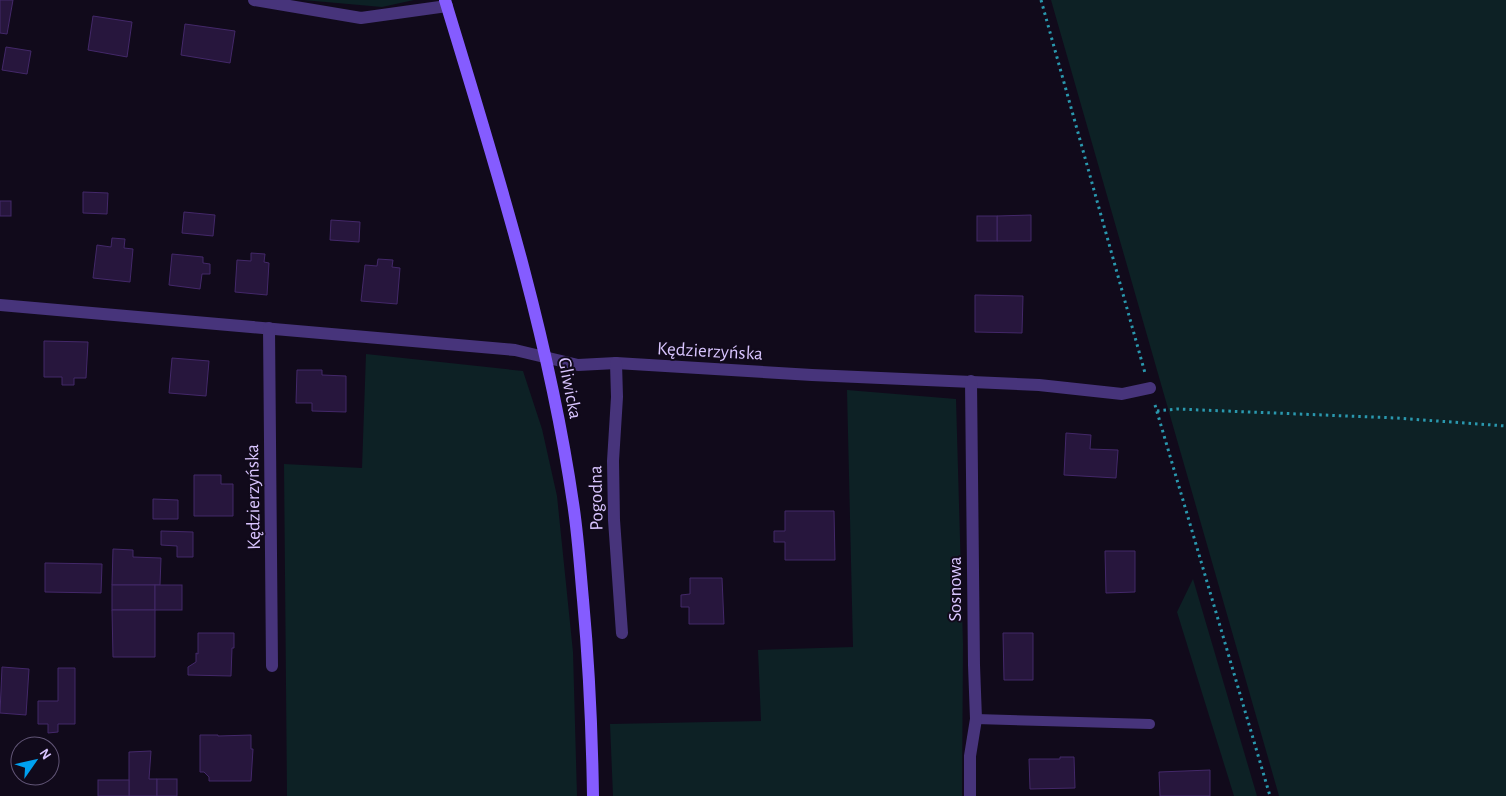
<svg xmlns="http://www.w3.org/2000/svg" width="1506" height="796" viewBox="0 0 1506 796" font-family="'Alegreya Sans',sans-serif">
	<style>
		.green { fill: #0d2125 }
		.building { fill: #27163d; stroke: #432869 }
		.lines { fill: none; stroke-linecap: round; stroke-linejoin: round }
		.path { stroke: #2a98ae; stroke-width: 3; stroke-dasharray: 2.5 4; stroke-linecap: butt }
		.lane { stroke: #47347b; stroke-width: 10 }
		.street { stroke: #47347b; stroke-width: 12 }
		.secondary { stroke: #855cff; stroke-width: 12 }
		.labels { text-anchor: middle; stroke-width: 4; stroke-linejoin: round; paint-order: stroke }
		.street-label { font-size: 19px; fill: #d9c5ff; stroke: #110a1b }
	</style>
	<rect width="100%" height="100%" fill="#110a1b"/>
	<g class="green">
		<polygon points="303,0 414,0 382,7"/>
		<polygon points="1051,0 1506,0 1506,796 1279,796"/>
		<polygon points="366,354 523,371 542,429 557,496 573,652 577,796 287,796 284,464 362,468"/>
		<polygon points="847,390 956,399 963,644 962,796 613,796 610,724 761,721 758,650 853,647"/>
		<polygon points="1193,579 1257,796 1234,796 1177,612"/>
	</g>
	<g class="building">
		<polygon points="0,0 13,0 7,34 0,33"/>
		<polygon points="93,16 132,22 127,57 88,50"/>
		<polygon points="185,24 235,31 230,63 181,55"/>
		<polygon points="6,47 31,51 27,74 2,70"/>
		<polygon points="83,192 108,193 107,214 83,213"/>
		<rect x="0" y="201" width="11" height="15"/>
		<polygon points="184,212 215,215 213,236 182,233"/>
		<polygon points="1031,215 1031,241 997,241 997,216"/>
		<rect x="977" y="216" width="20" height="25"/>
		<polygon points="331,220 360,222 359,242 330,240"/>
		<polygon points="112,238 125,239 124,248 133,249 130,282 93,278 97,245 111,247"/>
		<polygon points="251,253 265,254 264,262 269,263 267,295 235,292 237,260 251,261"/>
		<polygon points="172,254 203,257 203,263 210,264 210,274 202,274 200,289 169,285"/>
		<polygon points="378,259 393,260 392,267 400,268 397,304 361,301 365,265 377,266"/>
		<polygon points="975,295 1023,296 1022,333 975,332"/>
		<polygon points="44,341 88,342 86,378 74,378 74,385 62,385 62,377 44,377"/>
		<polygon points="172,358 209,361 206,396 169,393"/>
		<polygon points="297,370 322,370 322,375 346,376 346,412 312,411 312,403 296,403"/>
		<polygon points="1066,433 1091,435 1090,449 1118,450 1116,478 1064,475"/>
		<polygon points="194,475 221,475 221,484 233,484 233,516 194,516"/>
		<polygon points="153,499 178,500 178,519 153,519"/>
		<polygon points="785,511 834,511 835,560 785,560 785,542 774,542 774,531 785,531"/>
		<polygon points="161,531 193,532 193,557 177,557 177,546 161,545"/>
		<polygon points="113,549 133,550 133,557 161,558 160,585 112,585"/>
		<polygon points="1105,551 1135,551 1135,592 1106,593"/>
		<polygon points="45,563 102,564 101,593 45,592"/>
		<polygon points="690,578 722,578 724,624 689,624 689,607 681,607 681,595 690,594"/>
		<rect x="112" y="585" width="43" height="25"/>
		<rect x="155" y="585" width="27" height="25"/>
		<polygon points="112,610 155,610 155,657 113,657"/>
		<polygon points="198,633 234,633 234,648 232,648 231,676 188,675 188,667 196,662 196,653 198,654"/>
		<polygon points="1003,633 1033,633 1033,680 1004,680"/>
		<polygon points="2,667 29,669 26,715 0,713"/>
		<polygon points="58,668 75,668 75,724 58,724 58,732 48,733 48,724 38,724 38,701 58,701"/>
		<polygon points="200,735 218,735 218,736 251,735 251,749 253,749 251,781 209,781 209,777 204,772 200,772"/>
		<polygon points="151,751 149,779 157,779 157,796 129,796 129,752"/>
		<polygon points="1060,757 1074,757 1075,788 1030,789 1029,759 1060,759"/>
		<polygon points="1210,770 1210,796 1160,796 1159,772"/>
		<rect x="157" y="779" width="20" height="17"/>
		<rect x="98" y="780" width="31" height="16"/>
	</g>
	<g class="lines">
		<g class="path">
			<polyline points="1041,0 1145,373"/>
			<polyline points="1155,405 1270,796"/>
			<polyline points="1157,411 1177,409 1396,418 1506,426"/>
		</g>
		<polyline class="lane" points="976,719 1150,724"/>
		<g class="street">
			<polyline points="254,0 361,18 447,6"/>
			<polyline points="0,305 515,350 578,365 616,363 812,375 1039,385 1122,394 1150,388"/>
			<polyline points="269,328 272,666"/>
			<polyline points="616,363 617,397 613,461 614,520 622,633"/>
			<polyline points="970,796 970,756 976,719 974,665 971,381"/>
		</g>
		<path class="secondary" d="M 445,0 C 495,165 548,331 573,503 C 578,535 580,568 583,600 C 589,665 592,731 593,796"/>
	</g>
	<g class="labels">
		<g class="street-label">
			<text transform="translate(710 350) rotate(3)" y="7">Kędzierzyńska</text>
			<text transform="translate(571 388) rotate(79)" y="7">Gliwicka</text>
			<text transform="translate(252 497) rotate(-91)" y="7">Kędzierzyńska</text>
			<text transform="translate(595 498) rotate(-91)" y="7">Pogodna</text>
			<text transform="translate(954 589) rotate(-90)" y="7">Sosnowa</text>
		</g>
	</g>
	<g transform="translate(35 761) rotate(56)"><circle r="24" fill="#110a1b" stroke="#615576"/>
	<path d="M0-4L9 19L0 12L-9 19Z" fill="#00a1f0"/>
	<text y="-8" font-size="14" font-weight="bold" text-anchor="middle" fill="#d9c5ff">N</text>
	</g>
</svg>
